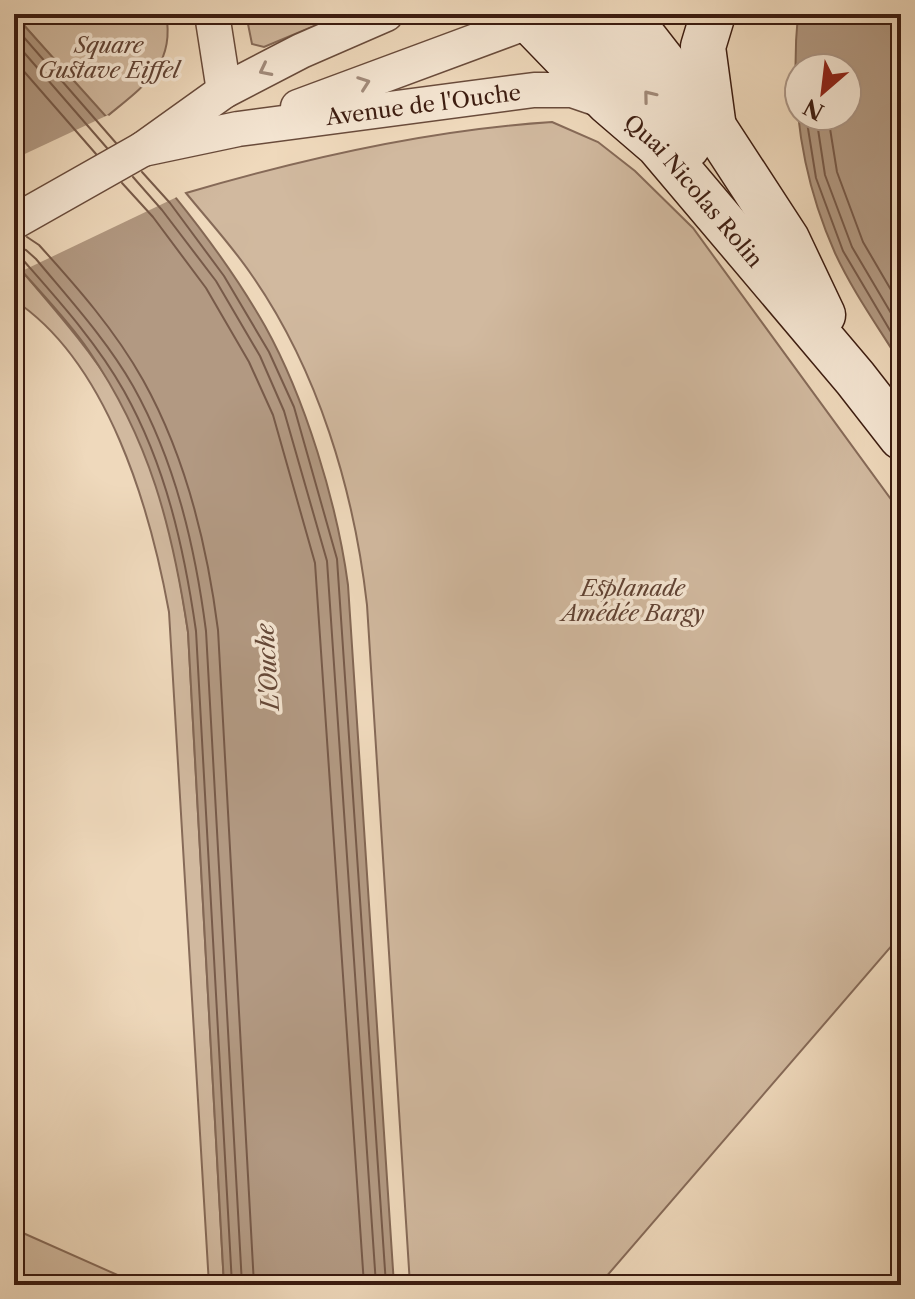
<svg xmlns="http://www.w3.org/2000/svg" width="915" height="1299" viewBox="0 0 915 1299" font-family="'Libre Caslon Text',serif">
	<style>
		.green { fill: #d1b99f; stroke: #866a58; stroke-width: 2 }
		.water { fill: #b29982; stroke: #836754; stroke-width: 2; fill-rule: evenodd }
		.pier { fill: #efd9bc }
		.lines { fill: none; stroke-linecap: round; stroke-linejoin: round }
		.shore { stroke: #775a49; stroke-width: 2 }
		.street-casing { stroke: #694b3b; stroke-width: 37 }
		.secondary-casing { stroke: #3c1c10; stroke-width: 47 }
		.street { stroke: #f5e6d3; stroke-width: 34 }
		.secondary { stroke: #f5e6d3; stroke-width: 44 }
		.oneway { stroke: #a28b7b }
		.labels { text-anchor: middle; stroke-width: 7; stroke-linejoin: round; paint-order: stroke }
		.park-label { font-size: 22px; font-style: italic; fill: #614334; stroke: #f5e6d3 }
		.street-label { font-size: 22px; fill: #3c1c10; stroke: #f5e6d3 }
		.water-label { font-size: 24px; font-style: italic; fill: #654838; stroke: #f5e6d3 }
	</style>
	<rect width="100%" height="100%" fill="#efd9bc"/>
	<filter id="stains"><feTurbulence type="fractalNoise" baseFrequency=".0025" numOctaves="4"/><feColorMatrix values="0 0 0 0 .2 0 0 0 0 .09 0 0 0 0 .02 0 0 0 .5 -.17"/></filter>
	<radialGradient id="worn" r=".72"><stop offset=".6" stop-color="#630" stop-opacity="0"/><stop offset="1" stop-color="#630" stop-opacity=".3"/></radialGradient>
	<g class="green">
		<path d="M 14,14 L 166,14 C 176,67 141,88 105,118 Z"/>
		<polygon points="246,14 343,14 264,47 252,44"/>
		<path d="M 552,122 L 598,142 L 635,171 L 693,228 L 901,513 L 901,935 L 599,1285 L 410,1285 L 367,605 C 354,490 318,370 251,274 C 232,246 208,220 186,193 C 305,158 428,130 552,122 Z"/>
		<path d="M 22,271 C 55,310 89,348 116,392 C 159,465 176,549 188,632 L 224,1285 L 209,1285 L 169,612 C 150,508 108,362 14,300 L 14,275 Z"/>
		<polygon points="14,1229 140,1285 14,1285"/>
	</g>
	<g class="water">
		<path d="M 14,14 C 101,113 199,210 265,326 C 305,398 337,503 348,585 L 394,1285 L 224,1285 L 188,632 C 172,527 150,440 89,351 C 67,319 39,291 14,262 Z"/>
		<path d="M 798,14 L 901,14 L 901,364 C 879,328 853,292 835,253 C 801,177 790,97 798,14 ZM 799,68 L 847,68 L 847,116 L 799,116 Z"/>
	</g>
	<polygon class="pier" points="108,115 179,196 22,271 14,262 14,159"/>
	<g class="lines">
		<g class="shore">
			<polyline points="14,26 116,143"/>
			<polyline points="14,41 107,148"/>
			<polyline points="14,60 96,154"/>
			<polyline points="806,116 816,178 843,251 901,349"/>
			<polyline points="816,116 825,175 852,247 901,330"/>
			<polyline points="828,116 837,172 863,242 901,307"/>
			<polyline points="142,172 170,203 224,276 269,352 294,407 337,559 386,1285"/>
			<polyline points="133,177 162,210 216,281 260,356 284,411 327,561 376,1285"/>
			<polyline points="122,183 153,217 206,288 249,362 273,415 315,563 364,1285"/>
			<path d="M 27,237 L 39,245 C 77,287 115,330 143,380 C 186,457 207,544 218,630 L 254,1285"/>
			<path d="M 14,247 L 26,250 L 36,259 C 70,300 106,339 133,386 C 175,461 195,546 206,631 L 242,1285"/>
			<path d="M 14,257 L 23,260 C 59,301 97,343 124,391 C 166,466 184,548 196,631 L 232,1285"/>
		</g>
		<defs>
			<g id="street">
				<polyline points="212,14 224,91"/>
				<polyline points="298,107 530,21"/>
				<path id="s1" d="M 143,149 L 238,129 L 534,90 L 572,90 L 607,102"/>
				<polyline points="14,222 143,149 224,91 301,51 386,14"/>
			</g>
			<g id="secondary">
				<path id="s2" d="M 523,14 L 608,102 L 658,145 L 855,378 L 901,437"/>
				<polyline points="565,14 615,52 688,146"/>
				<polyline points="626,14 714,127 787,239 823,315"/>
				<polyline points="713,14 703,47 713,121"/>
			</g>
		</defs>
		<use href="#street" class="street-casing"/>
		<use href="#secondary" class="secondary-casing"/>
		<use href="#street" class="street"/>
		<use href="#secondary" class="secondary"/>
	</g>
	<defs><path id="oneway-chevron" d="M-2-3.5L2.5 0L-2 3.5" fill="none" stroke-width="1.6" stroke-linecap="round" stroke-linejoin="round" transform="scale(2)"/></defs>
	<g class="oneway">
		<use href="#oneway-chevron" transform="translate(265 70) rotate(153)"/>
		<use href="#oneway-chevron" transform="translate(364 83) rotate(-20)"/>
		<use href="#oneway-chevron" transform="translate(649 96) rotate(-129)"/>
	</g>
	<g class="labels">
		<g class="park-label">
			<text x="109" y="53">Square<tspan x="109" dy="25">Gustave Eiffel</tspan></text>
			<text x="633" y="596">Esplanade<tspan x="633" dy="25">Amédée Bargy</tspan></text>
		</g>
		<g class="street-label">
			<text dy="8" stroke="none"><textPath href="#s1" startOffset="284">Avenue de l'Ouche</textPath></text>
			<text dy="8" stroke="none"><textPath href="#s2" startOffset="246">Quai Nicolas Rolin</textPath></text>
		</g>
		<g class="water-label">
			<text transform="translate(268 667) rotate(-94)" y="8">L'Ouche</text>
		</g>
	</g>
	<rect width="915" height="1299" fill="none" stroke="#efd9bc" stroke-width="48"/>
	<rect x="16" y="16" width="883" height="1267" fill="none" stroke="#3c1c10" stroke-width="4"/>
	<rect x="24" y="24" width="867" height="1251" fill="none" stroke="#3c1c10" stroke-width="2"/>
	<g transform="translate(823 92) rotate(208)"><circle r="38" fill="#f5e6d3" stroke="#ab9585" stroke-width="2"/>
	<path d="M0-6L14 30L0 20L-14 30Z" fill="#8f2418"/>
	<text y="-12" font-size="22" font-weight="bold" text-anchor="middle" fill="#3c1c10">N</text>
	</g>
	<rect width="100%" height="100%" filter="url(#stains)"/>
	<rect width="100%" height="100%" fill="url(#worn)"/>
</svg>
